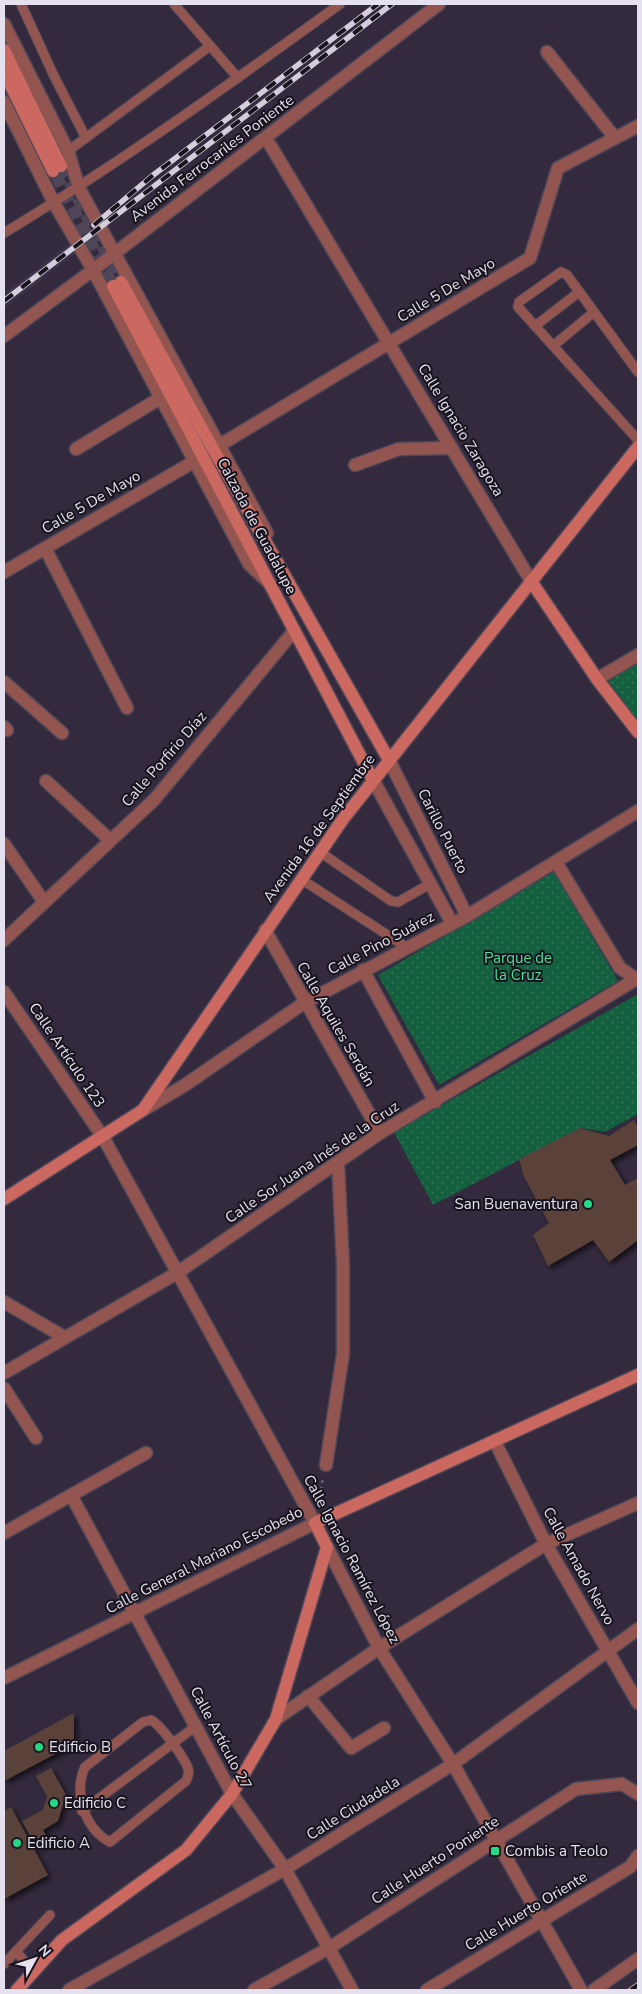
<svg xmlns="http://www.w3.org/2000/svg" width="642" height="1994" viewBox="0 0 642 1994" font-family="'Nunito Sans',sans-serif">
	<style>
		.built { fill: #3e324b }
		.park { fill: url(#park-dots) }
		.building { fill: #5a423b; filter: url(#shadow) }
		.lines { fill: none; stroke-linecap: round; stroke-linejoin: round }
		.secondary-tunnel { stroke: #4e4558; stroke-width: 12; stroke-dasharray: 12 6; stroke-linecap: butt }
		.service-casing { stroke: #504759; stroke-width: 11 }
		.minor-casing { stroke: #504759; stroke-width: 15 }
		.tertiary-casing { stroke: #504759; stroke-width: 15 }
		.secondary-casing { stroke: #504759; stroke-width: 15 }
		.path { stroke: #716a7b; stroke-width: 2.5; stroke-dasharray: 2.5 4; stroke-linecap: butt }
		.service { stroke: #93554f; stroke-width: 9 }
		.minor { stroke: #93554f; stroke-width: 12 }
		.tertiary { stroke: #93554f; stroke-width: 12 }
		.secondary { stroke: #cb6860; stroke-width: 12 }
		.rail-casing { stroke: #d4cedc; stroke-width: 5.5 }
		.rail { stroke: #18141d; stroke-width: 4; stroke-dasharray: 11; stroke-linecap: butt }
		.poi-dot { fill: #24d886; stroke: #18141d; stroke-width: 2 }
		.labels { text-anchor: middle; stroke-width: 4; stroke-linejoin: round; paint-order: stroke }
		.street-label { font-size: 15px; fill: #e6e1ee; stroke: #18141d }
		.park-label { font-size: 15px; fill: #4cde9b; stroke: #18141d }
		.poi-label { font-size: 15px; fill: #e6e1ee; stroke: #18141d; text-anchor: start }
	</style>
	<defs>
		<pattern id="park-dots" width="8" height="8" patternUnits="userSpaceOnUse" patternTransform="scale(1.25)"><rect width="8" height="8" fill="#135f3e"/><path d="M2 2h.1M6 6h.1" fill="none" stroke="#35765a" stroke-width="1.8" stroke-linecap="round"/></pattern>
		<filter id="shadow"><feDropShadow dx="3.5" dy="3.5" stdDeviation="2.5" flood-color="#0009"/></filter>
	</defs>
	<rect width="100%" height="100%" fill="#332a3d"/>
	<polygon class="built" points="70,243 77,252 4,308 4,294"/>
	<g class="park">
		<polygon points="638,655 638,732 597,679"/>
		<polygon points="554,872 618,981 439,1085 378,975"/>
		<polygon points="638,994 638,1114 605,1132 580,1128 433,1205 394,1132"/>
	</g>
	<g class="building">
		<polygon points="634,1120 638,1128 638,1145 610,1160 625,1185 638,1178 638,1240 609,1262 593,1240 548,1266 533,1235 549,1223 524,1177 519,1159 580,1128 609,1136"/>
		<polygon points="74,1713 74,1744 4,1781 4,1751"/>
		<polygon points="51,1768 66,1795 58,1821 43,1830 49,1842 37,1848 22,1821 43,1810 47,1797 36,1776"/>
		<polygon points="11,1807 48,1875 4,1899 4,1811"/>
		<polygon points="638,1981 638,1990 625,1990"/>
	</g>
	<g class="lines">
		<g class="secondary-tunnel">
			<polyline points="61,166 121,282"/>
			<polyline points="56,175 113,286"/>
		</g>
		<defs>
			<g id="service">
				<polyline points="21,4 54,76 86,138"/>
				<polyline points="174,4 238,78"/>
				<polyline points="68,151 210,46"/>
				<path d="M 4,233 C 120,163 230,84 340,4"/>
				<polyline points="535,326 579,292"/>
				<polyline points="553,346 594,312"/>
				<polyline points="638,372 567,275 561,272 519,302 518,307 638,440"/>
				<polyline points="320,852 391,901 398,902 430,884"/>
				<polyline points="301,879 406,947"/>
				<path d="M 151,1720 C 161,1725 182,1755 187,1766 C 190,1772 188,1776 186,1781 L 110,1842 C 85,1829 73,1793 85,1767 L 143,1722 Z"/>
				<polyline points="82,1811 196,1726"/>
				<polyline points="16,1951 33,1972"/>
				<polyline points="4,1964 50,1915"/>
			</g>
			<g id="minor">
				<polyline points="4,24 68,151 79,188 267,533"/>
				<polyline points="547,52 615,138"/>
				<polyline points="4,102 54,203 93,270 249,564 268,582"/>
				<polyline points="266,138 531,581"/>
				<polyline points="220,445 530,258 558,168 638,126"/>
				<polyline points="76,449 162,397"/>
				<polyline points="355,465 399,449 452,448"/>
				<polyline points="45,548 127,708"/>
				<polyline points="4,572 195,461"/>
				<polyline points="597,679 638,655"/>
				<polyline points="4,682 62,733"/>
				<polyline points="4,727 7,730"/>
				<polyline points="389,760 467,916"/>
				<polyline points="373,780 452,923"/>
				<polyline points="46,781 110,840"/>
				<polyline points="4,844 44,902"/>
				<polyline points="556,862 620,968 638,980"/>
				<polyline points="265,930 380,1133"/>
				<polyline points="4,940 154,800 294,631"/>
				<polyline points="363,970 435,1102"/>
				<polyline points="4,992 103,1137 315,1523 4,1678"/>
				<polyline points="143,1110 185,1085 304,1003 467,916 638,811"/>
				<polyline points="4,1302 64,1337"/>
				<polyline points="4,1373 177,1273 380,1133 638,978"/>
				<polyline points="4,1388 36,1438"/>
				<polyline points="326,1465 343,1354 343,1264 338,1163"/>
				<polyline points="71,1495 232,1794 285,1869 352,1990"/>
				<polyline points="4,1533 146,1453"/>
				<polyline points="327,1547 379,1648 453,1764 581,1990"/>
				<polyline points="308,1696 351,1748 384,1728"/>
				<polyline points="69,1990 285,1869 453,1764 638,1629"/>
				<polyline points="254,1990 329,1948 576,1789 622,1784 638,1794"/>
				<polyline points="427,1990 630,1867 638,1856"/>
				<polyline points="594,1990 638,1959"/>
			</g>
			<g id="tertiary">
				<polyline points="4,336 93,270 439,4"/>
				<polyline points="495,1442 546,1544 638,1703"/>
				<polyline points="276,1719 379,1648 546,1544 638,1503"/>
			</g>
			<g id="secondary">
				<polyline points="4,50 61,166"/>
				<polyline points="4,72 53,171"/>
				<polyline points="121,282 213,449 389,760"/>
				<polyline points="113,286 373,780"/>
				<polyline points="531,581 597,679 638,732"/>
				<polyline points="4,1199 143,1110 343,819 638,447"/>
				<polyline points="17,1990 62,1940 186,1850 232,1794 276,1719 327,1547 315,1523 638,1375"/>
			</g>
		</defs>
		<use href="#service" class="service-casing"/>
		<use href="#minor" class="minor-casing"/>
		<use href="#tertiary" class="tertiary-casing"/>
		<use href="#secondary" class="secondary-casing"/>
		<polyline class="path" points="319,1502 323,1478"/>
		<use href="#service" class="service"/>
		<use href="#minor" class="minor"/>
		<use href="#tertiary" class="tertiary"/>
		<use href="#secondary" class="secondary"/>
		<defs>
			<g id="rail">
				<polyline points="94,225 152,176 378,4"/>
				<polyline points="4,301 392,4"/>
				<polyline points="631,1990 638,1985"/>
			</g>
		</defs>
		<use href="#rail" class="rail-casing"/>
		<use href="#rail" class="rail"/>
	</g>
	<g class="poi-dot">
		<circle cx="588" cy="1204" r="5"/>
		<circle cx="39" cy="1747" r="5"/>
		<circle cx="54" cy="1803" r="5"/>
		<circle cx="17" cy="1843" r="5"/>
		<rect x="490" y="1846" width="10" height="10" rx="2.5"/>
	</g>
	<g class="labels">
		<g class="street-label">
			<text transform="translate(212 158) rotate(-37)" y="5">Avenida Ferrocariles Poniente</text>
			<text transform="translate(446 290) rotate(-31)" y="5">Calle 5 De Mayo</text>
			<text transform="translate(461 430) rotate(59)" y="5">Calle Ignacio Zaragoza</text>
			<text transform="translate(91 502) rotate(-30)" y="5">Calle 5 De Mayo</text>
			<text transform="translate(257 526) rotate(62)" y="5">Calzada de Guadalupe</text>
			<text transform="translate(164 759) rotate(-49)" y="5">Calle Porfirio Díaz</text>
			<text transform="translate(319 828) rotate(-54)" y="5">Avenida 16 de Septiembre</text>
			<text transform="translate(443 831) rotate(63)" y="5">Carillo Puerto</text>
			<text transform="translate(381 943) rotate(-28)" y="5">Calle Pino Suárez</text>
			<text transform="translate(336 1024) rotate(60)" y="5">Calle Aquiles Serdán</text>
			<text transform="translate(67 1055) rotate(56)" y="5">Calle Artículo 123</text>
			<text transform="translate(312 1162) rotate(-34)" y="5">Calle Sor Juana Inés de la Cruz</text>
			<text transform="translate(352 1559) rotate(62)" y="5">Calle Ignacio Ramírez López</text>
			<text transform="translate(204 1560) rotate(-27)" y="5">Calle General Mariano Escobedo</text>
			<text transform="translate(579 1566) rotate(61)" y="5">Calle Amado Nervo</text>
			<text transform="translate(221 1738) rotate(62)" y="5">Calle Artículo 27</text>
			<text transform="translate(353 1808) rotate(-32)" y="5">Calle Ciudadela</text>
			<text transform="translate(435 1860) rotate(-33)" y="5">Calle Huerto Poniente</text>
			<text transform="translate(526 1911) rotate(-31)" y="5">Calle Huerto Oriente</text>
		</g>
		<g class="park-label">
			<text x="518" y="963">Parque de<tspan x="518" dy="17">la Cruz</tspan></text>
		</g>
		<g class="poi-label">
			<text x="578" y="1209" text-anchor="end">San Buenaventura</text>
			<text x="49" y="1752">Edificio B</text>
			<text x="64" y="1808">Edificio C</text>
			<text x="27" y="1848">Edificio A</text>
			<text x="505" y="1856">Combis a Teolo</text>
		</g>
	</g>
	<rect width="642" height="1994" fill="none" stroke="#e6e1ee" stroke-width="10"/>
	<g transform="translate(35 1959) rotate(50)" stroke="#18141d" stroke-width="4" paint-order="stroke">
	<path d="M0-4L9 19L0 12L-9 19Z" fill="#e6e1ee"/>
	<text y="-8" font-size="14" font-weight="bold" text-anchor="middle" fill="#e6e1ee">N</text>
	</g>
</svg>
